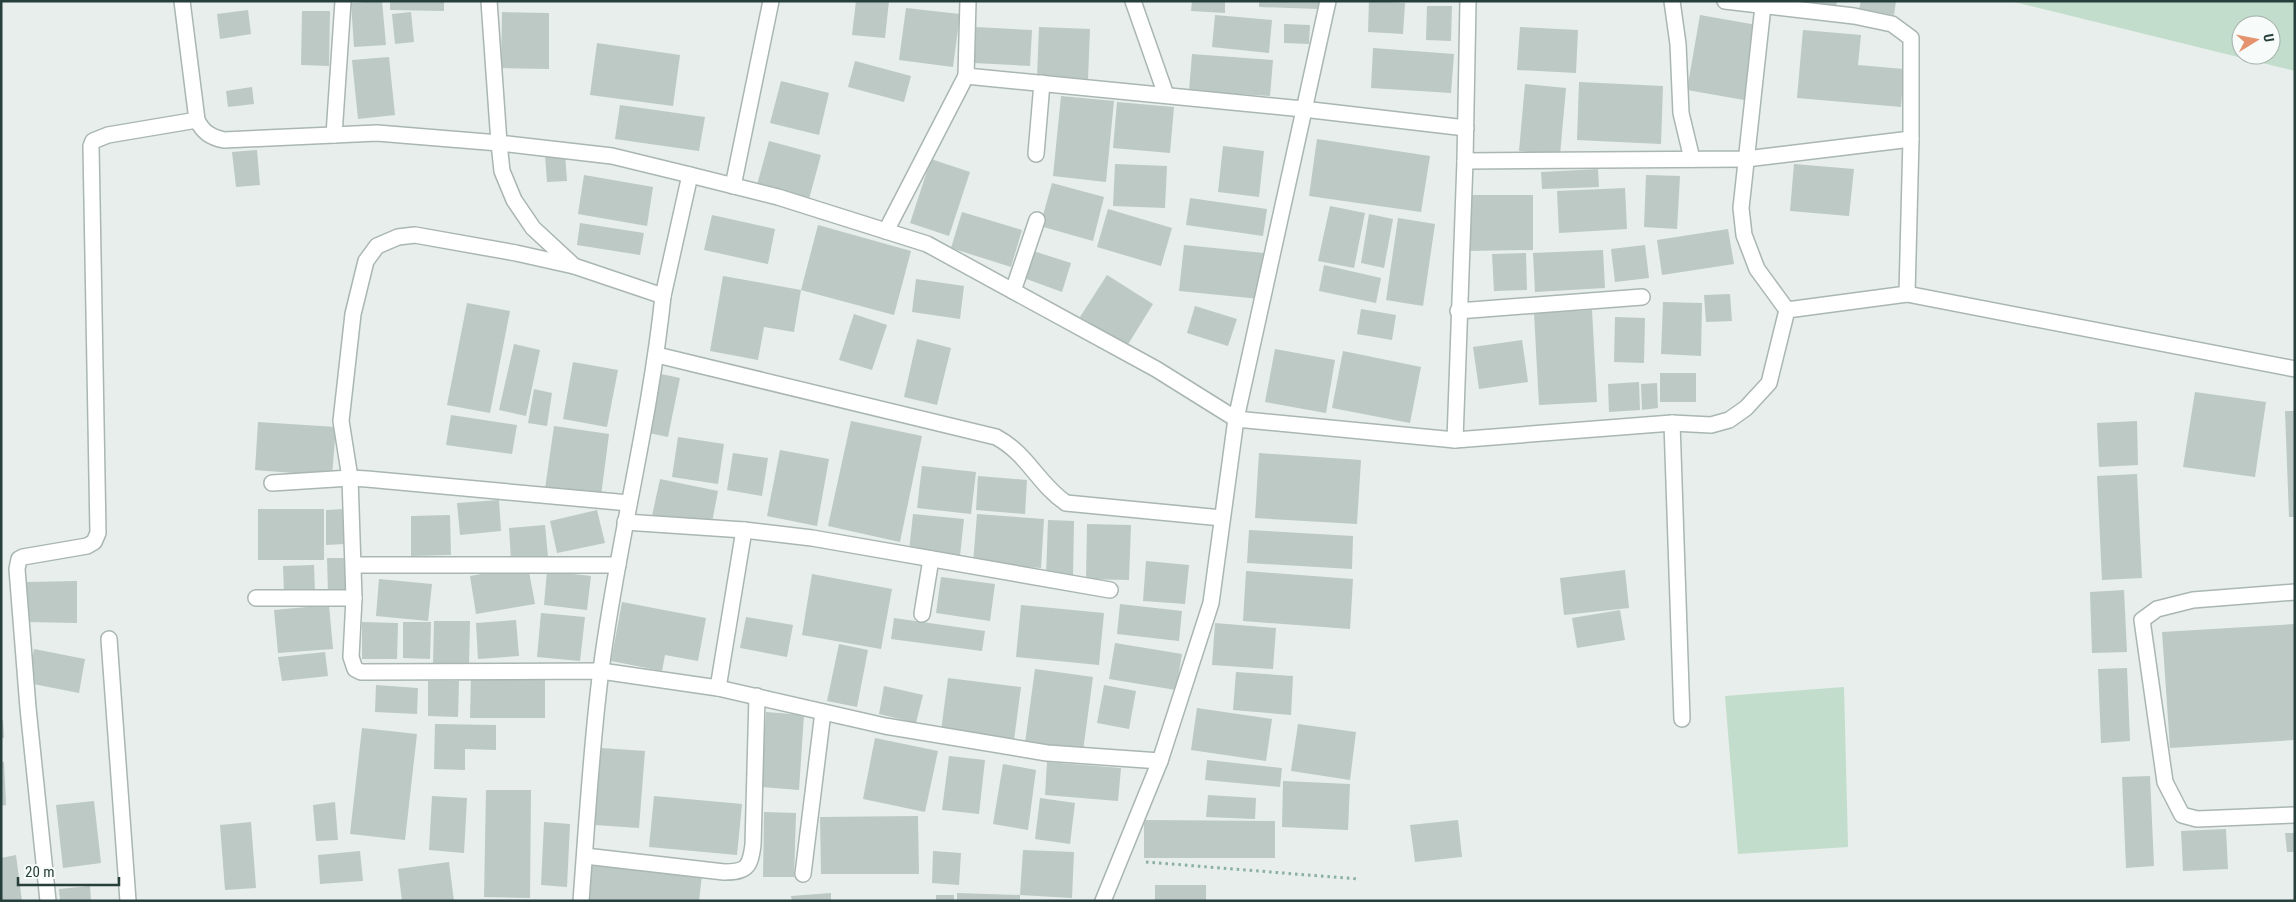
<svg xmlns="http://www.w3.org/2000/svg" width="2296" height="902" viewBox="0 0 2296 902" font-family="'Roboto Condensed',sans-serif">
	<style>
		.green { fill: #c2ddcb; fill-rule: evenodd }
		.building { fill: #bcc9c4 }
		.lines { fill: none; stroke-linecap: round; stroke-linejoin: round }
		.service-casing { stroke: #aab6b2; stroke-width: 18 }
		.minor-casing { stroke: #aab6b2; stroke-width: 18 }
		.path { stroke: #8aaea5; stroke-width: 3; stroke-dasharray: 2.5 4; stroke-linecap: butt }
		.service { stroke: #fff; stroke-width: 15 }
		.minor { stroke: #fff; stroke-width: 15 }
	</style>
	<rect width="100%" height="100%" fill="#e7eeeb"/>
	<g class="green">
		<path d="M 2011,1 L 2295,1 L 2295,71 ZM 2241,25 L 2271,25 L 2271,55 L 2241,55 Z"/>
		<polygon points="1844,687 1848,847 1738,854 1725,696"/>
	</g>
	<g class="building">
		<polygon points="382,1 386,45 354,47 351,3"/>
		<polygon points="390,1 444,1 444,11 390,10"/>
		<polygon points="856,1 889,1 885,38 852,35"/>
		<polygon points="1192,1 1225,1 1225,13 1191,11"/>
		<polygon points="1259,1 1319,1 1319,9 1259,7"/>
		<polygon points="1369,1 1405,3 1403,34 1368,32"/>
		<polygon points="1798,1 1837,1 1836,8 1798,3"/>
		<polygon points="1861,1 1896,1 1894,15 1859,9"/>
		<polygon points="1427,6 1452,6 1451,41 1426,40"/>
		<polygon points="906,8 960,14 953,67 899,60"/>
		<polygon points="248,10 251,34 220,39 217,14"/>
		<polygon points="302,11 330,11 329,66 301,65"/>
		<polygon points="411,12 414,42 395,44 392,14"/>
		<polygon points="502,12 549,13 549,69 501,68"/>
		<polygon points="1215,15 1272,20 1269,53 1212,47"/>
		<polygon points="1700,15 1757,25 1744,100 1687,90"/>
		<polygon points="1284,24 1310,25 1309,44 1284,43"/>
		<polygon points="976,27 1032,30 1030,66 974,63"/>
		<polygon points="1039,27 1090,29 1088,79 1037,77"/>
		<polygon points="1520,27 1578,30 1576,73 1517,70"/>
		<polygon points="1803,30 1861,35 1858,65 1904,69 1901,107 1797,98"/>
		<polygon points="597,43 680,55 673,106 590,95"/>
		<polygon points="1373,48 1454,54 1451,93 1371,88"/>
		<polygon points="1192,54 1273,60 1270,96 1189,91"/>
		<polygon points="389,57 395,115 358,119 352,60"/>
		<polygon points="855,61 911,76 904,102 848,87"/>
		<polygon points="781,81 829,93 819,135 770,123"/>
		<polygon points="1579,82 1663,86 1661,144 1577,140"/>
		<polygon points="1525,84 1566,88 1560,155 1519,151"/>
		<polygon points="252,87 254,104 228,107 226,91"/>
		<polygon points="1061,96 1114,101 1106,182 1053,176"/>
		<polygon points="1117,102 1174,107 1170,153 1113,148"/>
		<polygon points="620,105 705,117 699,151 615,139"/>
		<polygon points="1317,139 1430,156 1421,212 1309,196"/>
		<polygon points="769,141 821,155 809,199 757,185"/>
		<polygon points="1223,146 1264,151 1259,197 1218,192"/>
		<polygon points="257,150 260,185 236,187 232,152"/>
		<polygon points="565,154 567,181 547,182 545,155"/>
		<polygon points="931,159 970,172 949,236 910,223"/>
		<polygon points="1115,164 1167,166 1165,208 1113,206"/>
		<polygon points="1794,164 1854,169 1849,216 1790,211"/>
		<polygon points="1598,169 1599,187 1542,189 1541,172"/>
		<polygon points="584,175 653,187 647,226 578,214"/>
		<polygon points="1646,175 1680,176 1677,229 1644,227"/>
		<polygon points="1052,183 1104,197 1093,241 1040,226"/>
		<polygon points="1625,188 1627,229 1559,233 1557,191"/>
		<polygon points="1464,195 1533,195 1533,250 1465,251"/>
		<polygon points="1190,198 1267,209 1263,236 1186,225"/>
		<polygon points="1330,206 1365,213 1354,268 1318,261"/>
		<polygon points="1108,209 1172,228 1161,266 1097,247"/>
		<polygon points="962,212 1022,230 1011,267 951,248"/>
		<polygon points="1369,214 1393,219 1384,268 1361,263"/>
		<polygon points="712,215 775,229 768,264 704,250"/>
		<polygon points="1398,218 1435,224 1423,306 1386,300"/>
		<polygon points="580,223 644,233 640,255 577,245"/>
		<polygon points="818,225 911,251 894,315 801,290 794,332 764,327 758,360 710,351 723,276 801,290"/>
		<polygon points="1728,229 1734,264 1662,275 1657,240"/>
		<polygon points="1184,245 1264,253 1260,299 1179,291"/>
		<polygon points="1645,245 1649,278 1615,282 1611,249"/>
		<polygon points="1030,250 1071,263 1062,292 1021,277"/>
		<polygon points="1603,250 1605,288 1535,292 1533,253"/>
		<polygon points="1526,253 1527,290 1494,291 1492,254"/>
		<polygon points="1324,265 1381,278 1376,303 1319,291"/>
		<polygon points="1107,275 1153,304 1127,346 1080,317"/>
		<polygon points="916,279 964,286 960,319 912,312"/>
		<polygon points="1730,294 1732,321 1706,322 1704,295"/>
		<polygon points="1663,302 1702,303 1701,356 1661,354"/>
		<polygon points="467,303 510,311 490,413 447,405"/>
		<polygon points="1195,306 1237,319 1228,346 1187,333"/>
		<polygon points="1361,309 1396,315 1392,340 1357,334"/>
		<polygon points="1592,310 1597,402 1539,405 1534,313"/>
		<polygon points="854,314 887,325 872,370 839,360"/>
		<polygon points="1615,317 1645,318 1644,363 1614,362"/>
		<polygon points="917,339 951,348 937,405 904,397"/>
		<polygon points="1522,340 1528,382 1479,389 1473,347"/>
		<polygon points="514,344 540,350 526,416 499,410"/>
		<polygon points="1275,349 1335,360 1326,413 1265,402"/>
		<polygon points="1343,351 1421,367 1410,423 1332,408"/>
		<polygon points="573,362 618,370 607,427 563,419"/>
		<rect x="1660" y="373" width="36" height="29"/>
		<polygon points="661,374 680,378 668,437 649,433"/>
		<polygon points="1639,382 1640,410 1609,412 1608,384"/>
		<polygon points="1657,383 1658,408 1642,410 1641,384"/>
		<polygon points="534,389 552,393 547,426 528,423"/>
		<polygon points="2195,392 2266,402 2255,477 2183,467"/>
		<polygon points="2285,411 2295,411 2295,517 2289,517"/>
		<polygon points="451,415 517,425 512,454 446,445"/>
		<polygon points="851,421 922,436 900,542 828,526"/>
		<polygon points="2137,421 2138,465 2099,467 2097,423"/>
		<polygon points="258,422 336,427 332,476 255,470"/>
		<polygon points="554,426 609,434 601,496 545,489"/>
		<polygon points="678,437 724,444 718,484 672,477"/>
		<polygon points="780,450 829,459 817,526 767,516"/>
		<polygon points="733,453 768,458 762,496 727,490"/>
		<polygon points="1259,453 1361,460 1357,524 1255,518"/>
		<polygon points="922,466 976,472 971,514 917,508"/>
		<polygon points="2137,474 2142,578 2102,580 2097,476"/>
		<polygon points="978,476 1027,480 1025,514 976,510"/>
		<polygon points="660,479 718,491 711,528 652,516"/>
		<polygon points="499,500 501,531 460,535 457,503"/>
		<rect x="258" y="509" width="66" height="51"/>
		<polygon points="344,509 345,544 326,545 326,510"/>
		<polygon points="597,510 605,543 557,553 550,521"/>
		<polygon points="913,514 964,519 960,556 909,551"/>
		<polygon points="977,514 1044,519 1041,568 973,563"/>
		<polygon points="450,515 451,555 411,556 411,516"/>
		<polygon points="1048,520 1074,521 1073,577 1046,576"/>
		<polygon points="1087,524 1131,525 1129,580 1086,579"/>
		<polygon points="545,525 548,557 511,560 509,528"/>
		<polygon points="1249,530 1353,536 1352,569 1247,563"/>
		<polygon points="327,558 347,558 348,592 328,593"/>
		<polygon points="1146,561 1189,565 1185,604 1143,601"/>
		<polygon points="314,565 315,592 284,593 283,566"/>
		<polygon points="528,566 535,604 476,614 470,576"/>
		<polygon points="1625,570 1629,608 1564,615 1560,578"/>
		<polygon points="547,571 591,576 587,610 544,605"/>
		<polygon points="1246,571 1353,579 1350,629 1243,621"/>
		<polygon points="812,574 892,589 881,649 802,635"/>
		<polygon points="941,577 995,584 990,621 936,613"/>
		<polygon points="379,579 432,584 428,621 376,616"/>
		<polygon points="77,581 77,623 27,622 27,582"/>
		<polygon points="2124,590 2127,652 2092,653 2090,592"/>
		<polygon points="622,602 706,618 698,661 665,655 662,671 611,661"/>
		<polygon points="1120,604 1182,611 1179,641 1117,634"/>
		<polygon points="329,605 333,649 278,653 274,610"/>
		<polygon points="1021,605 1104,613 1099,665 1016,657"/>
		<polygon points="1620,610 1625,640 1577,648 1572,618"/>
		<polygon points="541,613 585,617 580,661 537,657"/>
		<polygon points="746,617 793,625 787,657 740,648"/>
		<polygon points="894,618 985,631 982,651 891,639"/>
		<polygon points="516,620 519,656 478,659 476,623"/>
		<polygon points="434,621 470,621 469,665 433,664"/>
		<polygon points="362,622 398,623 397,659 362,659"/>
		<polygon points="403,622 431,622 430,659 403,658"/>
		<polygon points="1215,623 1276,628 1273,669 1212,665"/>
		<polygon points="2295,624 2295,740 2170,748 2162,632"/>
		<polygon points="1115,643 1182,654 1176,690 1109,679"/>
		<polygon points="839,644 868,650 857,707 827,701"/>
		<polygon points="34,649 85,659 79,693 28,683"/>
		<polygon points="325,652 328,676 282,681 278,657"/>
		<polygon points="2127,668 2130,741 2101,743 2098,669"/>
		<polygon points="1035,669 1093,677 1083,751 1025,743"/>
		<polygon points="1236,672 1293,676 1291,715 1233,710"/>
		<polygon points="471,675 545,676 545,718 470,718"/>
		<polygon points="948,678 1021,687 1014,740 941,731"/>
		<polygon points="428,681 459,681 458,717 428,716"/>
		<polygon points="376,685 418,688 417,714 375,712"/>
		<polygon points="1104,685 1136,691 1129,729 1097,723"/>
		<polygon points="884,686 923,695 916,723 879,714"/>
		<polygon points="1197,708 1272,719 1266,761 1191,750"/>
		<polygon points="766,712 804,715 799,790 761,787"/>
		<polygon points="3,720 4,738 1,738 1,721"/>
		<polygon points="435,724 496,725 496,750 465,749 465,770 434,769"/>
		<polygon points="1298,724 1356,732 1350,780 1291,771"/>
		<polygon points="362,728 417,734 405,840 350,834"/>
		<polygon points="875,738 938,751 925,812 863,799"/>
		<polygon points="601,748 645,751 639,828 595,825"/>
		<polygon points="949,756 985,760 979,814 942,810"/>
		<polygon points="1207,760 1282,768 1280,787 1205,780"/>
		<polygon points="1,762 4,762 6,805 1,806"/>
		<polygon points="1047,762 1121,768 1118,801 1045,795"/>
		<polygon points="1003,764 1036,770 1028,830 993,824"/>
		<polygon points="2150,776 2154,866 2126,868 2122,777"/>
		<polygon points="1283,781 1350,784 1348,830 1282,827"/>
		<polygon points="486,790 531,790 530,898 484,897"/>
		<polygon points="1208,795 1256,798 1255,819 1206,817"/>
		<polygon points="432,796 467,798 464,853 429,850"/>
		<polygon points="654,796 742,804 737,855 649,847"/>
		<polygon points="1040,798 1075,803 1070,844 1035,839"/>
		<polygon points="94,801 101,863 63,868 56,805"/>
		<polygon points="335,802 338,840 316,841 313,805"/>
		<polygon points="764,812 796,813 794,877 763,877"/>
		<polygon points="918,816 919,874 821,874 820,817"/>
		<polygon points="1144,820 1275,821 1275,858 1144,858"/>
		<polygon points="1458,820 1462,857 1415,862 1410,825"/>
		<polygon points="251,822 256,888 225,890 220,825"/>
		<polygon points="544,822 570,824 567,887 541,885"/>
		<polygon points="2226,829 2228,869 2183,871 2181,831"/>
		<polygon points="2285,833 2295,833 2295,852 2287,852"/>
		<polygon points="1023,850 1074,852 1072,898 1020,895"/>
		<polygon points="360,851 363,881 320,884 318,855"/>
		<polygon points="933,851 961,853 959,885 932,883"/>
		<polygon points="16,855 22,901 1,901 1,858"/>
		<polygon points="449,862 454,901 402,901 398,869"/>
		<polygon points="591,864 702,875 699,901 588,901"/>
		<rect x="1155" y="885" width="51" height="16"/>
		<polygon points="90,886 91,901 60,901 59,889"/>
		<polygon points="831,893 831,901 792,901 791,896"/>
		<polygon points="957,893 1020,895 1020,901 957,901"/>
		<rect x="936" y="895" width="18" height="6"/>
	</g>
	<g class="lines">
		<defs>
			<g id="service">
				<polyline points="1036,154 1042,83"/>
				<polyline points="1013,291 1037,220"/>
				<polyline points="350,478 341,421 353,314 366,261 377,246 398,237 415,235 516,253 574,266"/>
				<polyline points="272,483 350,478 367,479 629,503"/>
				<polyline points="2295,592 2193,600 2157,609 2142,620 2165,782 2182,815 2197,819 2295,815"/>
			</g>
			<g id="minor">
				<path d="M 182,1 L 197,120 C 203,132 210,137 224,140 L 377,133 L 499,143 L 502,171 L 514,200 L 533,228 L 574,266 L 663,296 C 650,422 617,545 601,670 C 591,747 587,824 581,901"/>
				<polyline points="489,1 499,143 612,156 690,175 778,197 927,244 1156,369 1236,419 1455,440 1672,423 1711,425 1729,420 1746,408 1769,383 1787,310 1907,294 2295,369"/>
				<polyline points="968,1 966,76 1303,109 1466,128"/>
				<polyline points="1133,1 1166,95"/>
				<polyline points="1672,1 1678,44 1681,113 1692,159"/>
				<polyline points="1725,1 1854,16 1892,24 1911,38 1911,139 1907,294"/>
				<polyline points="1763,6 1741,208 1744,235 1757,269 1787,310"/>
				<polyline points="334,135 343,1"/>
				<polyline points="1465,161 1746,159 1911,139"/>
				<polyline points="733,186 771,1"/>
				<polyline points="886,231 966,76"/>
				<polyline points="663,296 690,175"/>
				<polyline points="1458,311 1642,297"/>
				<path d="M 657,355 L 996,437 C 1028,454 1037,483 1066,503 L 1222,518"/>
				<polyline points="1672,423 1682,719"/>
				<polyline points="1455,440 1465,161 1468,1"/>
				<polyline points="350,478 354,598"/>
				<polyline points="625,522 744,530 812,538 1110,590"/>
				<polyline points="354,565 618,565"/>
				<polyline points="256,598 354,598 351,657 355,669 361,672 601,671 718,688 885,726 1047,753 1160,761"/>
				<polyline points="922,614 931,559"/>
				<polyline points="109,639 128,901"/>
				<polyline points="718,688 744,530"/>
				<path d="M 585,856 L 724,872 C 747,872 750,867 753,845 L 757,696"/>
				<polyline points="803,874 823,712"/>
				<polyline points="48,901 28,708 17,569 19,559 23,557 87,546 94,542 98,533 91,146 93,141 108,135 197,120"/>
				<polyline points="1103,901 1160,761 1211,603 1236,419 1328,1"/>
			</g>
		</defs>
		<use href="#service" class="service-casing"/>
		<use href="#minor" class="minor-casing"/>
		<polyline class="path" points="1146,862 1358,879"/>
		<use href="#service" class="service"/>
		<use href="#minor" class="minor"/>
	</g>
	<rect width="2296" height="902" fill="none" stroke="#273f3a" stroke-width="5"/>
	<g transform="translate(2256 40) rotate(80)"><circle r="24" fill="#f7fbf9" stroke="#a4b0ad"/>
	<path d="M0-4L9 19L0 12L-9 19Z" fill="#e5926e"/>
	<text y="-8" font-size="14" font-weight="bold" text-anchor="middle" fill="#273f3a">U</text>
	</g>
	<path d="M18 877v8h101v-8" fill="none" stroke="#273f3a" stroke-width="2.5"/>
	<text x="25" y="877" font-size="15" fill="#273f3a" stroke="#f7fbf9" stroke-width="4" paint-order="stroke">20 m</text>
</svg>
